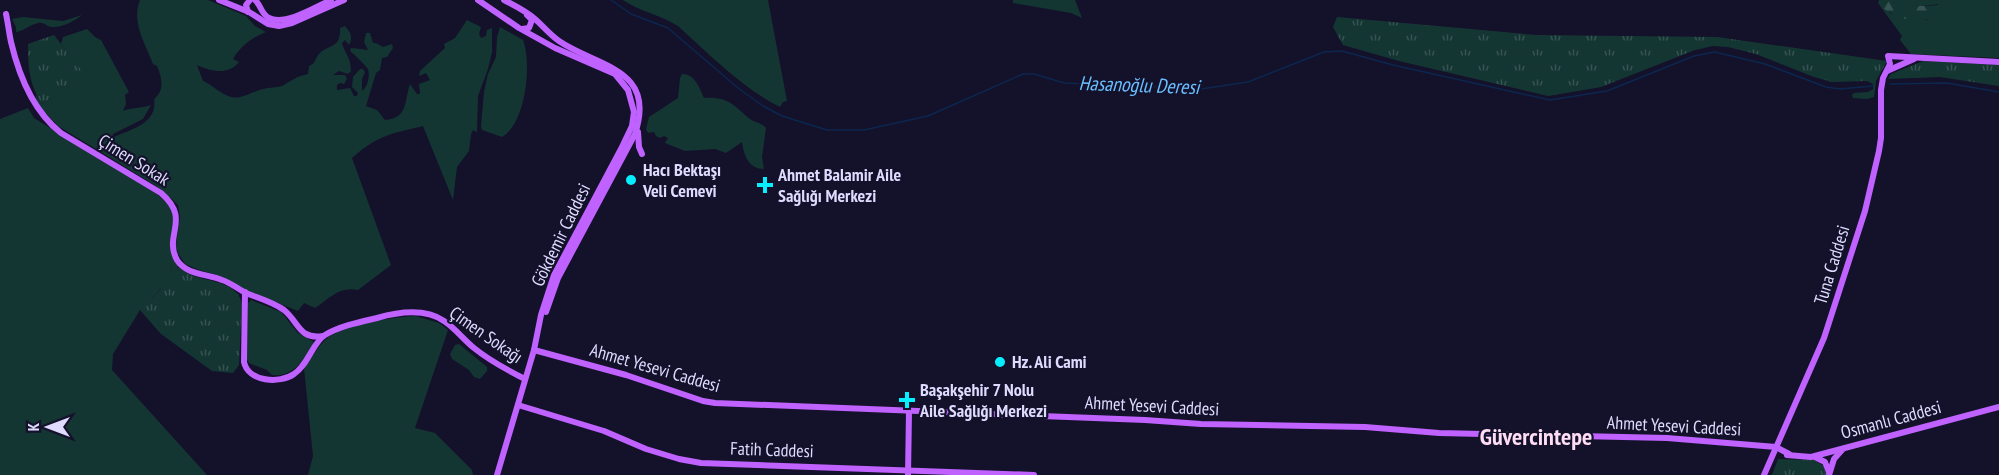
<svg xmlns="http://www.w3.org/2000/svg" width="1999" height="475" viewBox="0 0 1999 475" font-family="'PT Sans Narrow',sans-serif">
	<style>
		.grass { fill: #143633 }
		.forest { fill: url(#forest-firs) }
		.park { fill: url(#park-tufts) }
		.lines { fill: none; stroke-linecap: round; stroke-linejoin: round }
		.stream { stroke: #0c274f; stroke-width: 1.5 }
		.major { stroke: #bf62ff; stroke-width: 6 }
		.poi-dot { fill: #07efff; stroke: #14112b; stroke-width: 2 }
		.labels { text-anchor: middle; stroke-width: 4.5; stroke-linejoin: round; paint-order: stroke }
		.street-label { font-size: 18px; fill: #dedbff; stroke: #14112b }
		.poi-label { font-size: 18px; font-weight: bold; fill: #dedbff; stroke: #14112b; text-anchor: start }
		.water-label { font-size: 20px; font-style: italic; fill: #69bfff; stroke: #14112b }
		.district-label { font-size: 24px; font-weight: bold; fill: #ffddf4; stroke: #14112b }
	</style>
	<defs>
		<pattern id="forest-firs" width="22" height="20" patternUnits="userSpaceOnUse" patternTransform="scale(1.5)"><rect width="22" height="20" fill="#143633"/><path d="M5 1l3.5 6h-7zM16 11l3.5 6h-7z" fill="#365252"/></pattern>
		<pattern id="park-tufts" width="24" height="20" patternUnits="userSpaceOnUse" patternTransform="scale(1.5)"><rect width="24" height="20" fill="#143633"/><path d="M3 7l-1-3M5 7V3M7 7l1-3M15 17l-1-3M17 17v-4M19 17l1-3" fill="none" stroke="#365252"/></pattern>
	</defs>
	<rect width="100%" height="100%" fill="#14112b"/>
	<g class="grass">
		<path d="M 140,0 L 208,0 L 239,13 L 246,16 L 255,26 L 266,32 C 253,37 240,46 233,59 L 239,62 C 228,76 210,71 197,65 L 203,81 C 213,85 220,94 231,97 C 240,100 254,91 263,89 C 270,87 276,88 282,86 C 291,81 297,76 308,74 L 309,66 C 316,63 314,60 319,54 C 329,44 341,49 340,28 L 345,26 C 351,33 353,37 349,45 L 345,40 L 342,43 C 345,55 351,56 351,71 L 348,74 L 339,71 L 333,75 L 345,75 L 347,79 L 344,84 L 340,83 L 337,85 L 337,90 L 350,88 L 354,96 L 357,96 L 358,93 L 352,87 L 353,77 L 360,69 L 363,69 L 365,72 L 362,79 L 362,91 C 368,87 370,76 368,69 C 362,62 357,57 350,51 L 351,48 L 368,50 L 364,42 L 366,33 L 370,33 L 373,43 L 376,43 L 383,47 L 392,44 L 393,48 L 387,57 L 382,58 L 380,70 L 376,73 L 366,106 L 377,110 L 385,120 C 408,118 404,103 410,84 L 417,94 L 420,94 L 419,84 L 430,80 L 426,73 L 419,76 L 420,71 L 445,48 L 444,44 L 455,38 L 467,20 L 481,27 L 479,34 L 481,38 L 486,36 L 487,30 L 492,28 L 492,52 L 488,69 L 478,96 L 477,132 L 473,130 L 471,134 L 469,151 L 457,167 L 453,200 L 423,126 C 390,134 378,135 352,158 L 391,265 L 358,290 C 339,286 329,299 315,308 L 304,303 L 298,311 L 243,289 L 220,276 L 199,270 L 185,264 L 178,253 L 176,245 L 180,217 L 178,205 L 173,200 L 155,185 L 58,126 L 39,106 L 35,94 L 42,104 L 85,76 L 61,44 L 63,37 L 87,29 L 95,37 L 101,40 L 129,92 L 125,95 L 126,104 L 123,111 C 132,107 141,109 151,105 L 143,119 L 113,134 L 112,138 C 130,129 158,124 154,99 C 165,90 162,78 157,66 L 153,64 C 145,43 131,22 140,0 Z"/>
		<path d="M 623,0 L 768,0 L 787,101 L 783,102 L 780,107 C 741,87 710,55 678,26 C 660,15 639,11 623,0 Z"/>
		<polygon points="1013,0 1075,0 1082,18 1071,13 1013,3"/>
		<path d="M 1892,0 L 1999,0 L 1999,58 L 1911,54 L 1900,40 L 1902,36 L 1878,3 L 1891,14 L 1927,20 L 1938,4 C 1926,7 1903,6 1892,2 Z"/>
		<path d="M 82,15 C 74,21 62,28 51,27 C 46,26 44,22 38,23 C 29,25 24,31 16,32 L 16,27 L 12,19 L 23,17 L 63,21 Z"/>
		<path d="M 500,27 L 523,40 C 532,64 526,123 502,137 L 482,130 L 481,126 L 484,92 L 488,74 L 496,57 L 497,37 Z"/>
		<path d="M 682,74 C 695,74 699,87 704,98 C 728,96 733,105 750,119 C 755,123 761,122 766,128 L 762,157 L 764,169 C 749,169 744,156 742,142 L 726,153 L 715,149 L 685,151 L 665,143 L 668,138 L 664,136 L 660,138 L 656,136 L 654,132 L 648,133 L 646,129 L 649,117 L 678,98 L 680,78 Z"/>
		<path d="M 28,108 L 34,118 L 157,194 C 162,199 168,203 171,209 C 180,229 162,246 179,267 L 172,267 L 169,280 L 140,310 L 113,354 L 112,370 L 207,475 L 0,475 L 0,119 Z"/>
		<path d="M 251,300 L 281,312 L 298,333 L 314,342 C 305,359 293,378 272,375 L 267,370 L 249,363 L 247,360 L 248,303 Z"/>
		<path d="M 415,316 L 439,323 L 448,330 L 415,428 L 435,433 L 472,470 L 473,475 L 308,475 L 313,456 L 304,368 C 311,360 316,349 324,341 C 340,325 393,317 415,316 Z"/>
		<polygon points="459,344 487,367 487,371 480,379 474,377 469,370 452,359 450,354 455,345"/>
	</g>
	<path class="forest" d="M 1879,0 L 1892,0 L 1892,2 C 1899,4 1920,6 1928,6 C 1935,6 1936,4 1943,7 C 1931,30 1892,20 1878,3 Z"/>
	<g class="park">
		<polygon points="1337,17 1536,35 1717,37 1887,61 1876,81 1874,97 1867,99 1853,98 1852,95 1854,93 1868,92 1873,89 1873,84 1867,81 1832,82 1814,77 1756,54 1728,47 1713,46 1695,50 1601,87 1548,96 1399,61 1343,45 1333,27"/>
		<path d="M 54,35 L 86,76 L 42,104 C 29,85 28,66 28,44 Z"/>
		<polygon points="1923,61 1999,65 1999,86 1940,77 1888,79 1891,74"/>
		<path d="M 172,267 C 181,266 185,273 194,276 C 210,282 238,282 242,304 L 239,365 L 233,373 L 212,371 L 161,334 L 140,310 C 152,296 169,286 172,267 Z"/>
		<polygon points="1778,459 1814,460 1824,466 1826,475 1772,475"/>
	</g>
	<g class="lines">
		<g class="stream">
			<polyline points="611,0 631,14 668,28 738,88 763,106 782,116 827,130 864,130 928,116 1023,74 1034,74 1064,83 1201,89 1248,82 1324,52 1342,51 1393,65 1550,100 1607,91 1694,56 1715,52 1765,64 1826,87 1840,89 1873,86"/>
			<polyline points="1890,84 1947,83 1999,92"/>
		</g>
		<g class="major">
			<polyline points="219,0 249,12 268,24 279,26 292,23 344,0"/>
			<path d="M 255,0 C 261,5 261,14 269,18 C 285,26 316,7 331,0"/>
			<polyline points="478,0 519,28 555,48 615,74 628,90 634,112 632,126 621,149 554,275 541,315 534,350 497,475"/>
			<path d="M 504,0 C 514,5 526,11 535,19 C 543,26 550,35 559,41 C 597,67 657,68 635,134 L 558,278 L 546,312"/>
			<polyline points="248,12 246,5 250,0"/>
			<path d="M 6,14 C 8,23 9,33 11,42 C 19,76 33,111 61,133 L 161,193 C 192,220 163,234 177,260 C 186,275 208,274 222,280 C 231,283 238,289 246,293 C 258,298 273,302 284,310 C 299,322 299,340 323,336"/>
			<polyline points="522,29 529,28 532,20 527,15"/>
			<polyline points="1887,71 1914,59"/>
			<polyline points="638,132 639,147 642,154"/>
			<path d="M 245,292 L 244,362 C 248,382 280,384 294,374 C 308,365 313,342 325,335 C 340,326 360,322 377,318 C 398,312 425,308 444,321 C 455,328 464,340 474,348 C 490,361 507,370 525,379"/>
			<polyline points="534,350 626,375 703,401 715,403 1145,420 1201,424 1365,427 1439,433 1667,438 1776,447 1789,454"/>
			<polyline points="518,405 604,431 646,449 679,459 701,463 1034,475"/>
			<polyline points="1787,455 1811,457 1999,407"/>
			<polyline points="1815,457 1825,462 1829,472"/>
			<polyline points="908,475 909,412"/>
			<polyline points="1764,475 1824,338 1865,211 1879,151 1881,138 1881,90 1883,78 1890,64 1888,56 1999,62"/>
			<polyline points="1829,475 1834,459 1842,450"/>
		</g>
	</g>
	<g class="poi-dot">
		<circle cx="631" cy="180" r="6"/>
		<path d="M762 176h6v6h6v6h-6v6h-6v-6h-6v-6h6z"/>
		<circle cx="1000" cy="362" r="6"/>
		<path d="M904 391h6v6h6v6h-6v6h-6v-6h-6v-6h6z"/>
	</g>
	<g class="labels">
		<g class="street-label">
			<text transform="translate(134 160) rotate(32)" y="6">Çimen Sokak</text>
			<text transform="translate(561 235) rotate(-64)" y="6">Gökdemir Caddesi</text>
			<text transform="translate(1832 265) rotate(-73)" y="6">Tuna Caddesi</text>
			<text transform="translate(486 335) rotate(35)" y="6">Çimen Sokağı</text>
			<text transform="translate(655 368) rotate(16)" y="6">Ahmet Yesevi Caddesi</text>
			<text transform="translate(1152 406) rotate(3)" y="6">Ahmet Yesevi Caddesi</text>
			<text transform="translate(1891 420) rotate(-15)" y="6">Osmanlı Caddesi</text>
			<text transform="translate(1674 426) rotate(3)" y="6">Ahmet Yesevi Caddesi</text>
			<text transform="translate(772 450) rotate(2)" y="6">Fatih Caddesi</text>
		</g>
		<g class="poi-label">
			<text x="643" y="176">Hacı Bektaşı<tspan x="643" dy="21">Veli Cemevi</tspan></text>
			<text x="778" y="181">Ahmet Balamir Aile<tspan x="778" dy="21">Sağlığı Merkezi</tspan></text>
			<text x="1012" y="368">Hz. Ali Cami</text>
			<text x="920" y="396">Başakşehir 7 Nolu<tspan x="920" dy="21">Aile Sağlığı Merkezi</tspan></text>
		</g>
		<g class="water-label">
			<text transform="translate(1139 85) rotate(2)" y="7">Hasanoğlu Deresi</text>
		</g>
		<g class="district-label">
			<text x="1536" y="445">Güvercintepe</text>
		</g>
	</g>
	<g transform="translate(48 427) rotate(270)" stroke="#14112b" stroke-width="4.5" paint-order="stroke">
	<path d="M0-4.5L10 22L0 15L-10 22Z" fill="#dedbff"/>
	<text y="-9" font-size="16" font-weight="bold" text-anchor="middle" fill="#dedbff">K</text>
	</g>
</svg>
